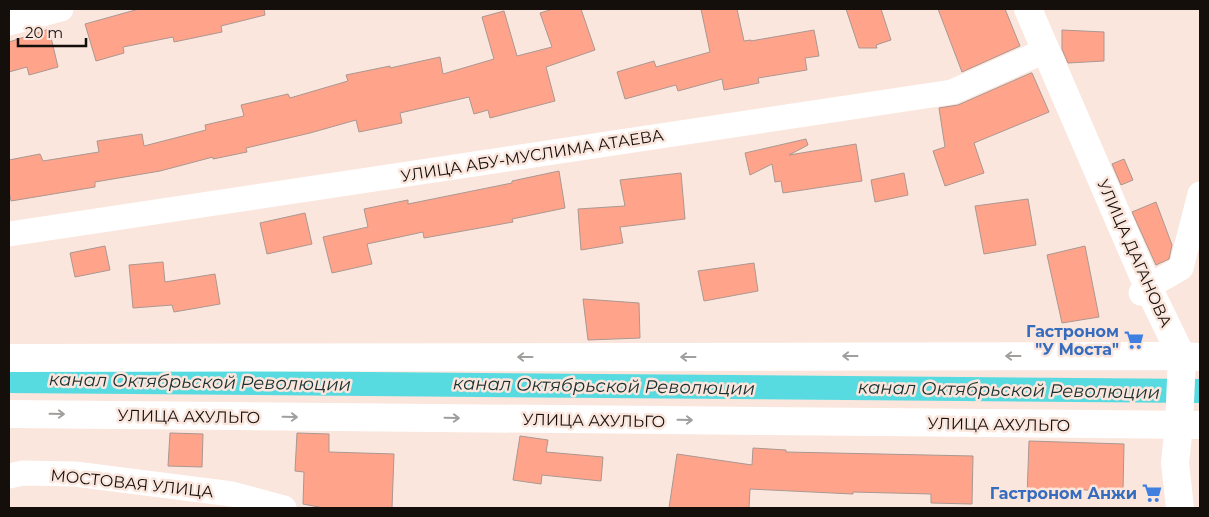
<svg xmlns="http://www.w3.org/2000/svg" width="1209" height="517" viewBox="0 0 1209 517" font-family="Montserrat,sans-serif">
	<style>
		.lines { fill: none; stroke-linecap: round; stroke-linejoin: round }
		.canal { stroke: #57dbe0; stroke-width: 24 }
		.building { fill: #ffa48b; stroke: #ab9791 }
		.minor { stroke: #fff; stroke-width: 25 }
		.secondary { stroke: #fff; stroke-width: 28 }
		.oneway { stroke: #a19f9e }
		.labels { text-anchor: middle; stroke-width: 5; stroke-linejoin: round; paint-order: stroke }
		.street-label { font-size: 16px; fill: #150f0c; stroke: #fae6dc }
		.shop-label { font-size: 16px; font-weight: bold; fill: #366cbe; stroke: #fae6dc; text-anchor: end }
		.water-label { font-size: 18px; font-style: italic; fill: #193031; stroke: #fae6dc }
	</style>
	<rect width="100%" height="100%" fill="#fae6dc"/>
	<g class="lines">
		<polyline class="canal" points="9,381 1200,391"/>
	</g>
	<g class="building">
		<polygon points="139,9 264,9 265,15 221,26 222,32 174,42 173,37 123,47 124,53 96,61 85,24"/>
		<polygon points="553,9 581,9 595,50 546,67 555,101 490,118 488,110 474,114 469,97 400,113 402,123 359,132 356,120 310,133 246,148 247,152 213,159 213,157 160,171 95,182 95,187 11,201 9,191 9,160 40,154 43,161 99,152 97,141 142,134 144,146 206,130 205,125 244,116 241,105 288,94 290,98 348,81 346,75 390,66 390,68 440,57 443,74 494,59 482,17 504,11 517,56 552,47 540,13"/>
		<polygon points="701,9 737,9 744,41 751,40 751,41 814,30 819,56 805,58 807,70 758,78 759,83 724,90 722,79 678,91 676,85 625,99 617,72 654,61 656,67 710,52"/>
		<polygon points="846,9 881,9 891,40 876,45 877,48 859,48"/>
		<polygon points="938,9 1005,9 1020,46 962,72"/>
		<polygon points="49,29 58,67 29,75 27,67 9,72 9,42"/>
		<polygon points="1062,30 1104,32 1104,61 1068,63 1062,49"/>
		<polygon points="1031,73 1032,73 1049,112 974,143 984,173 945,186 933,151 945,147 939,108 958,105"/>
		<polygon points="806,139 808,145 789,155 856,144 862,181 783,193 781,181 775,182 772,164 750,175 745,153"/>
		<polygon points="1124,159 1133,180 1121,185 1112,164"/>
		<polygon points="559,171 565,208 512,219 513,222 424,238 423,232 367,244 372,264 332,273 323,237 368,227 364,209 408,200 408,204 512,183 512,181"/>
		<polygon points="681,173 685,219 620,227 623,243 581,250 578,209 625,206 620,180"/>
		<polygon points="904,173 908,195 875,202 871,180"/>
		<polygon points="1028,199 1036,245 984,254 975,206"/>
		<polygon points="1156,202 1172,245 1169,259 1156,265 1132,212"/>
		<polygon points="305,213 312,244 267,254 260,223"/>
		<polygon points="105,246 110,270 75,277 70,253"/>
		<polygon points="1085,246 1099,317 1062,323 1047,255"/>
		<polygon points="163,262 165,282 215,274 220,304 174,312 172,305 133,308 129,265"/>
		<polygon points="754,263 758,291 704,301 698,271"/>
		<polygon points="583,299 639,303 640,338 588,340"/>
		<polygon points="170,433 203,434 202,467 168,466"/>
		<polygon points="297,433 329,434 329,452 394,454 392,508 324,508 303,504 304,472 295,471"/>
		<polygon points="520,436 548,440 546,452 603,457 601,481 542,475 541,484 513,480"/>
		<polygon points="1029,441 1124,444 1123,491 1050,489 1050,498 1027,497"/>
		<polygon points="753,448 786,450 786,452 973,456 972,504 931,503 931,494 853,492 853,494 750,489 749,508 669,508 677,454 752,465"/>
	</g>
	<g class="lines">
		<g class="minor">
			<polyline points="9,23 61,9"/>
			<polyline points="9,234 952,92 1040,53 1046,49"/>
			<polyline points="1141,293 1148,287 1181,268 1200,194"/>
			<polyline points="9,476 23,473 75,474 232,494 284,508"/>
		</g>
		<g class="secondary">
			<polyline points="1028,9 1148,287 1182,357 1179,425 1175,463 1180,508"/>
			<polyline points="9,358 1166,356 1200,357"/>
			<polyline points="9,414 1200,425"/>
		</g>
	</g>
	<defs><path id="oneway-shaft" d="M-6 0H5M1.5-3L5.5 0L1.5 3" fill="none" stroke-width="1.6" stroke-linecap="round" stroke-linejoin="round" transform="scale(1.25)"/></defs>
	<g class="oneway">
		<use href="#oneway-shaft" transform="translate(850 356) rotate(180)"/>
		<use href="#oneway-shaft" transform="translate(1013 356) rotate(180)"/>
		<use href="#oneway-shaft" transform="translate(525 357) rotate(180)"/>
		<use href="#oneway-shaft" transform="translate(688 357) rotate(180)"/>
		<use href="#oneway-shaft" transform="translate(57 414) rotate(1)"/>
		<use href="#oneway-shaft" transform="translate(290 417) rotate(1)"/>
		<use href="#oneway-shaft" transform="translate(452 418) rotate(1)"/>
		<use href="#oneway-shaft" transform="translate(685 420) rotate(1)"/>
	</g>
	<defs>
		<symbol id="supermarket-bare" viewBox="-9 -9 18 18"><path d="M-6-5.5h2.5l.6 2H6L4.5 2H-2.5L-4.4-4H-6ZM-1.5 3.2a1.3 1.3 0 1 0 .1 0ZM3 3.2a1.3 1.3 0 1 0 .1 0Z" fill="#3f7fe0" stroke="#fae6dc" stroke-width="2.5" paint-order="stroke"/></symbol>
	</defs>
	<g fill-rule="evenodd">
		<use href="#supermarket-bare" x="1120" y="326" width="28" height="28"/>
		<use href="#supermarket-bare" x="1138" y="479" width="28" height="28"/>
	</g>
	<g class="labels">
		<g class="street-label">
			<text transform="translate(532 155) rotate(-9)" y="6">УЛИЦА АБУ-МУСЛИМА АТАЕВА</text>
			<text transform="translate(1135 253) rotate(66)" y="6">УЛИЦА ДАГАНОВА</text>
			<text transform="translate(189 416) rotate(1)" y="6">УЛИЦА АХУЛЬГО</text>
			<text transform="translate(594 420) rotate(1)" y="6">УЛИЦА АХУЛЬГО</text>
			<text transform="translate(999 424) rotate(1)" y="6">УЛИЦА АХУЛЬГО</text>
			<text transform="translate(132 483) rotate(6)" y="6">МОСТОВАЯ УЛИЦА</text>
		</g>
		<g class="shop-label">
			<text x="1119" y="337">Гастроном<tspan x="1119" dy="18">"У Моста"</tspan></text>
			<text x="1137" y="499">Гастроном Анжи</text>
		</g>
		<g class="water-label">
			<text transform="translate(200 382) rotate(1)" y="6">канал Октябрьской Революции</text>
			<text transform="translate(604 386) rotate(1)" y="6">канал Октябрьской Революции</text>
			<text transform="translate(1009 390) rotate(1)" y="6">канал Октябрьской Революции</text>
		</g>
	</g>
	<rect width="1209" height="517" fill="none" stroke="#150f0c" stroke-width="20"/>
	<path d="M18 38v8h68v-8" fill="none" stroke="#150f0c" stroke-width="2.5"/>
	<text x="25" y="38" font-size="15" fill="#150f0c" stroke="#fae6dc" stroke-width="4" paint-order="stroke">20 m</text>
</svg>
